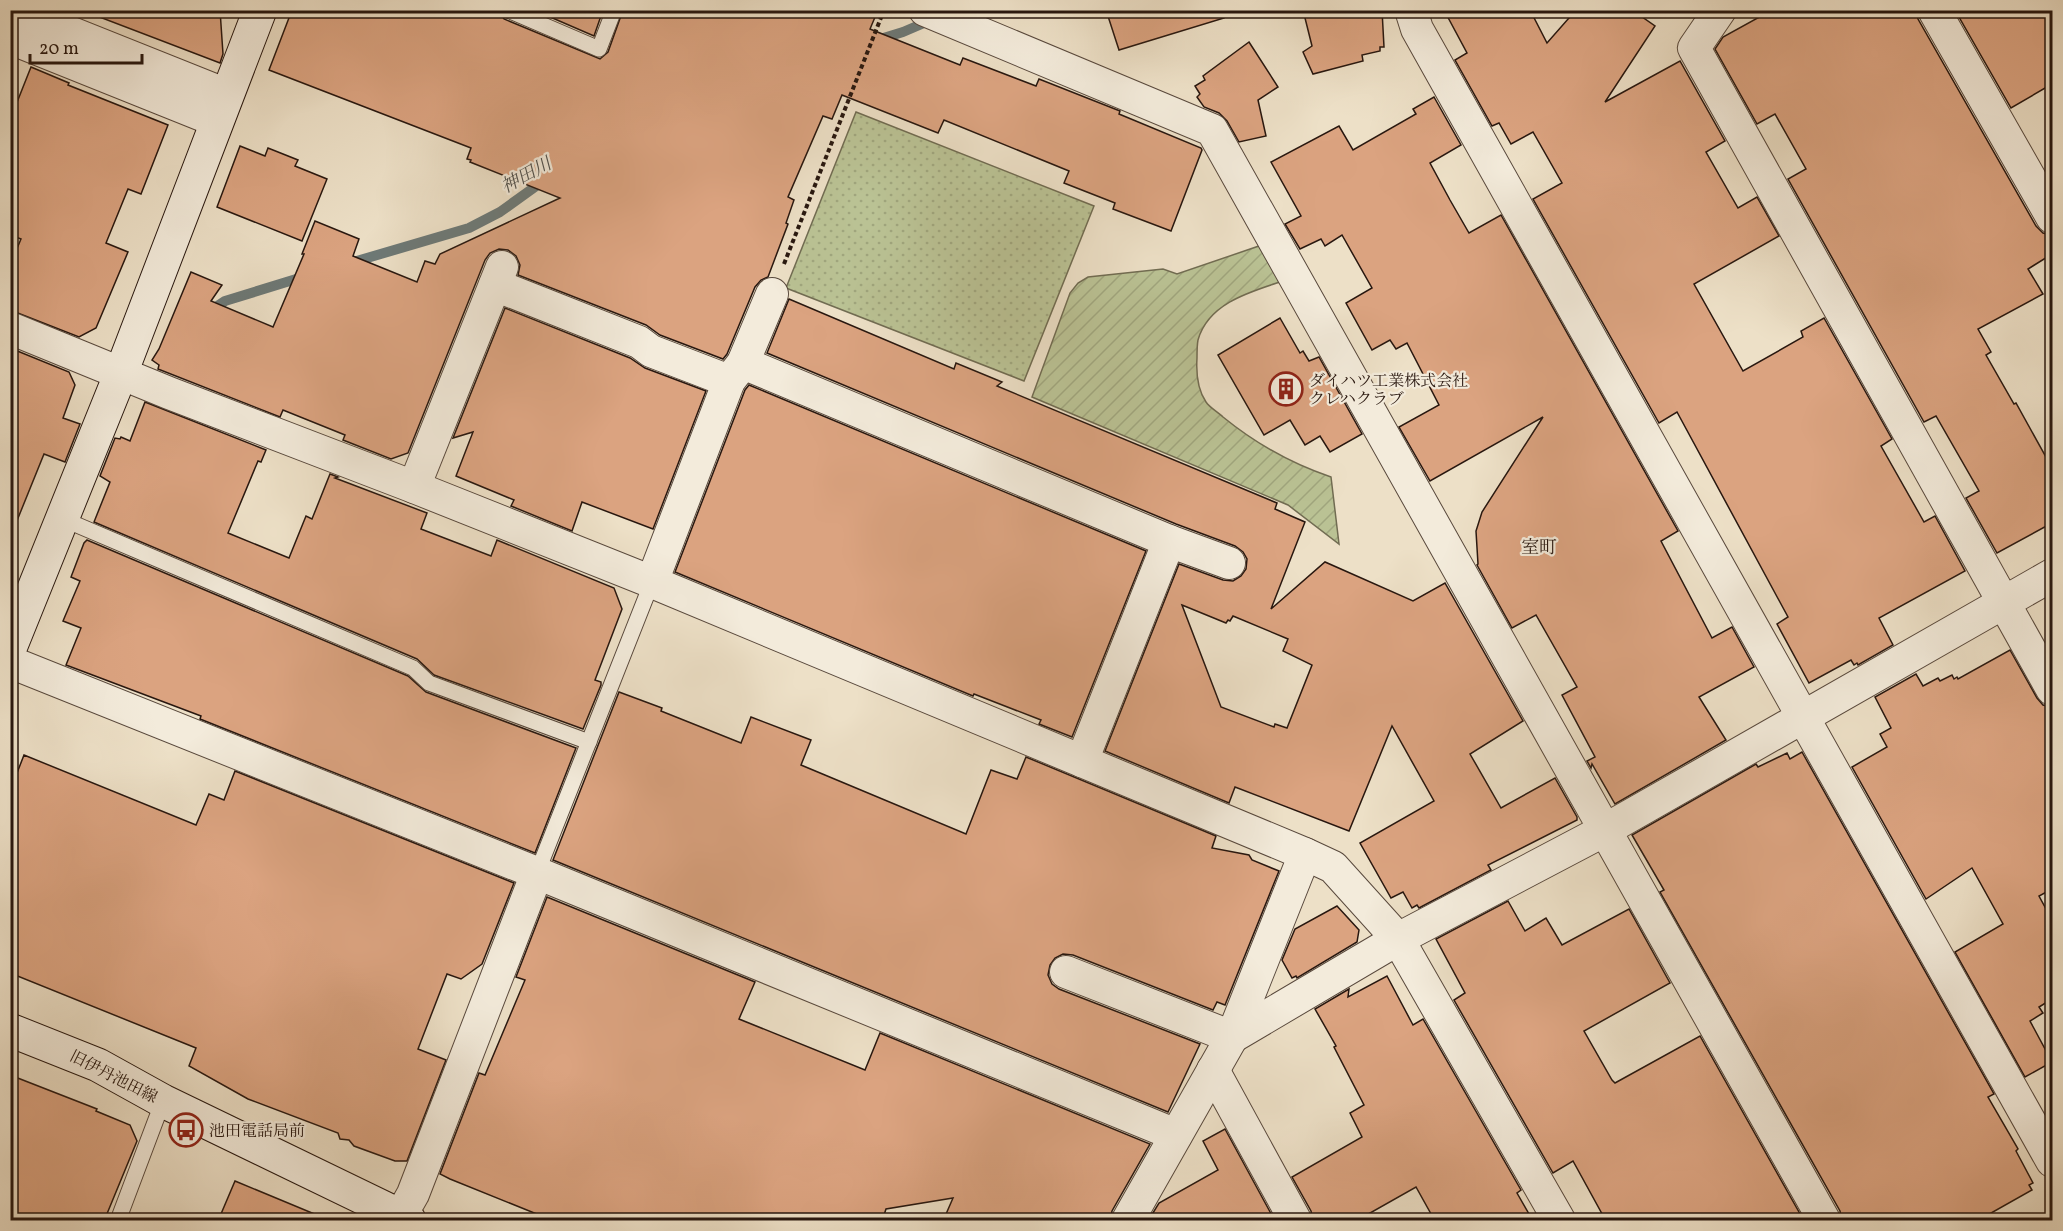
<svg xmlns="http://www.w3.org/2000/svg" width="2063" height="1231" viewBox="0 0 2063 1231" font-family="Vollkorn,'Noto Serif JP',serif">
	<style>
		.grass { fill: url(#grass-dots); stroke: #716c52; stroke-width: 1.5 }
		.garden { fill: url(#garden-furrows); stroke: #716c52; stroke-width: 1.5 }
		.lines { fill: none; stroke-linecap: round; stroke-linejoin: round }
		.stream { stroke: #6d7977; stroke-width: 10 }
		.building { fill: #dba380; stroke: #28170f; stroke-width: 1.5; fill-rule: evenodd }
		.lane-casing { stroke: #59493d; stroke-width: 17 }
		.street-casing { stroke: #59493d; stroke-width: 34 }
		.secondary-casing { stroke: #28170f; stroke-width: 35 }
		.path { stroke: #28170f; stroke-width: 4; stroke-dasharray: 4.5 3; stroke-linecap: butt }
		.lane { stroke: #f3ebdb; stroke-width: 15 }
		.street { stroke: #f3ebdb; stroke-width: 32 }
		.secondary { stroke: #f3ebdb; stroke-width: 33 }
		.labels { text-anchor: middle; stroke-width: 4.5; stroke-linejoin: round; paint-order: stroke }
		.poi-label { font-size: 16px; fill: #28170f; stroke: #f3ebdb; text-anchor: start }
		.street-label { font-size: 16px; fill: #28170f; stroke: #f3ebdb }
		.water-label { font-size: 18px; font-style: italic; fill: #50504c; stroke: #f3ebdb }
		.neighbourhood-label { font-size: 18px; fill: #28170f; stroke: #f3ebdb }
	</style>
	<defs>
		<pattern id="grass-dots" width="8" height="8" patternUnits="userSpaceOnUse" patternTransform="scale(1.5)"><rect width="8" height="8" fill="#bac294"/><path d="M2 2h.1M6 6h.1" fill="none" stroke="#a0a67e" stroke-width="1.8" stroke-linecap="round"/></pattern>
		<pattern id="garden-furrows" width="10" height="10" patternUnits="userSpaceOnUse" patternTransform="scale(1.5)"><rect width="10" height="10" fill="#bac294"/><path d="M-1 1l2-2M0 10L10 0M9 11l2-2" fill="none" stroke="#a0a67e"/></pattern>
	</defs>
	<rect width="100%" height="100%" fill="#ede0c7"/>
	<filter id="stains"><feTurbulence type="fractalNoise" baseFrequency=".00333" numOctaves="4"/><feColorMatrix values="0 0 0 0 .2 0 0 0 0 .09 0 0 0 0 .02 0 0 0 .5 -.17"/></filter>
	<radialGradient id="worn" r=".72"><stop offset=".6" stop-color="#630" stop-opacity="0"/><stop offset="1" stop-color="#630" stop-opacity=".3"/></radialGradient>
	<polygon class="grass" points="856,112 1094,206 1024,381 786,288"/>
	<path class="garden" d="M 1259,246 L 1280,282 C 1249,292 1208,304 1198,340 C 1197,345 1197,353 1197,358 C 1196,374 1197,389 1206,402 C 1210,408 1218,412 1223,417 C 1255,443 1292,464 1331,477 L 1339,544 L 1288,505 L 1032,397 L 1070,293 L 1078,283 L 1088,277 L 1163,269 L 1177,274 Z"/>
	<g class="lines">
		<g class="stream">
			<polyline points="877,40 903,32 924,23"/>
			<polyline points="350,263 469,228 500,212 546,179"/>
			<polyline points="211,314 216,307 225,301 306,276"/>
		</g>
	</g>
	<g class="building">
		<polygon points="89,10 220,10 223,54 220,63 89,13"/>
		<polygon points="292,10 498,10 504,19 600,59 608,52 623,10 878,10 870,29 960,65 963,58 1036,86 1039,79 1120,111 1119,114 1201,148 1202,150 1171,231 1113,209 1115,203 1064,183 1069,171 944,120 938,133 842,95 832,119 823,116 788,197 794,200 786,223 788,224 768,277 761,280 755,287 727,354 723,359 660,335 646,325 518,275 520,265 516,256 508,250 499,249 490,253 485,260 408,453 391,459 343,440 345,435 283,410 280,417 158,369 159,365 152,360 159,349 191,272 222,285 211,301 273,327 304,254 302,254 315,221 359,239 353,256 417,282 425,261 435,264 440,254 560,198 470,162 471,160 467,159 471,148 269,70"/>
		<polygon points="534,10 603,10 594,36"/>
		<polygon points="1106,10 1223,10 1224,18 1119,50"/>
		<polygon points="1303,10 1382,10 1384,47 1380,47 1380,51 1362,55 1363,61 1313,74 1303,52 1312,46"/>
		<polygon points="1444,10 1530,10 1547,43 1576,10 1632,10 1655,26 1605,102 1680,61 1725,141 1706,152 1738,208 1757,197 1779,236 1694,284 1743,371 1803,337 1801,331 1824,318 1892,439 1881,446 1924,522 1935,516 1965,571 1879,618 1893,645 1858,665 1857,663 1854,665 1851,660 1809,683 1777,624 1788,617 1677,412 1659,423 1533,199 1562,183 1533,132 1511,144 1499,123 1492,126 1455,60 1467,53"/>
		<polygon points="1772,10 1916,10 1918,19 2036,226 2043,233 2052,235 2052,254 2028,269 2043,294 1978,329 1991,352 1986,355 2014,404 2016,403 2052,468 2052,523 1997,553 1966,498 1979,491 1936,416 1924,422 1788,179 1806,169 1775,114 1757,124 1715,49 1723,37"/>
		<polygon points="1955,10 2052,10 2052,84 2011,108"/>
		<polygon points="1249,42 1278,87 1258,100 1266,136 1239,142 1227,121 1219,113 1204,107 1197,97 1200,94 1195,86 1205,80 1203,76"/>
		<polygon points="31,67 69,83 68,85 168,125 141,194 128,189 106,243 128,252 96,328 79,337 10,310 10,265 21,239 10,235 10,120"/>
		<polygon points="1434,97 1461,145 1430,163 1450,200 1469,233 1501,215 1678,531 1661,541 1712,638 1732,627 1754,667 1699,697 1726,740 1615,804 1592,764 1591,768 1587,761 1595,757 1562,695 1577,687 1536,615 1512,628 1477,565 1478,564 1476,531 1482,512 1543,417 1430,481 1399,427 1439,405 1407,343 1396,349 1390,340 1372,350 1346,303 1372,288 1342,235 1325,246 1321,239 1300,249 1285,224 1301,216 1271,162 1339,126 1353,150 1416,114 1413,109"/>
		<polygon points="240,146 265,156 268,148 298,160 295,166 327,179 302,241 217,207"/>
		<path d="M 789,299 L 954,369 L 956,363 L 1002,382 L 997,386 L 1277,503 L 1275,509 L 1305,522 L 1271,609 L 1325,562 L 1413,601 L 1445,583 L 1523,721 L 1470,754 L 1501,808 L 1555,778 L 1577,817 L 1577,820 L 1488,865 L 1491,870 L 1419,908 L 1417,905 L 1412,908 L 1403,892 L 1391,898 L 1360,843 L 1434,801 L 1392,726 L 1349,831 L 1235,787 L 1229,803 L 1105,751 L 1179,564 L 1223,580 L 1233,581 L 1241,576 L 1246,569 L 1247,559 L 1243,552 L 1235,546 L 1176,524 L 767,353 ZM 1182,605 L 1226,623 L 1228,620 L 1230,621 L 1233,616 L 1288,639 L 1283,651 L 1312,665 L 1287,728 L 1275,724 L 1274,727 L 1221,707 Z"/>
		<polygon points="505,308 630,358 645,368 706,391 653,529 582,502 572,531 511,506 514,500 456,476 473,432 453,438"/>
		<polygon points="1280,318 1300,353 1303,351 1309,361 1319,357 1362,434 1330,452 1320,436 1305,445 1290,420 1264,435 1218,355"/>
		<polygon points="10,348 69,372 75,385 63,418 80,424 65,462 44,454 12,533"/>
		<polygon points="749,385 1146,551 1072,737 1039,724 1041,720 974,694 973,696 675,572 745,390"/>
		<polygon points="145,402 266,450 261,462 258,461 228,533 289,558 306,516 312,519 330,474 338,477 335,478 427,513 421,529 491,556 497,540 614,588 622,609 595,680 601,682 601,685 583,729 434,675 417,659 94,522 110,482 100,476 115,438 120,439 121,437 130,441"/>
		<polygon points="87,540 408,676 426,692 576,748 535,853 200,719 201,716 66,665 81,628 63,621 80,581 71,577 84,543"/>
		<polygon points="2010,650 2037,698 2043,705 2052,707 2052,889 2039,896 2052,920 2052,999 2039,1007 2043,1013 2030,1021 2052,1062 2025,1077 1955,952 2003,924 1972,868 1926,899 1852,767 1887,747 1880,734 1891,728 1875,697 1916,674 1923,686 1938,678 1940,681 1952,675 1954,679 1957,677 1958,679"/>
		<polygon points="619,692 662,708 661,711 741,743 751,717 811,740 801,765 966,834 991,770 1017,779 1026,757 1216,836 1212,848 1249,855 1252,860 1279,871 1225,1005 1217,1002 1213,1010 1073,955 1063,954 1055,958 1050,965 1048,975 1052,984 1059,989 1200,1044 1168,1112 553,860"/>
		<polygon points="1802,752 1994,1094 1988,1097 2018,1149 2016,1151 2033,1183 2029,1185 2032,1190 1977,1221 1842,1221 1840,1211 1660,892 1664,890 1632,835 1756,764 1758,767 1787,753 1790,759"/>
		<polygon points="24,755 196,825 209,794 224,800 235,771 514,883 482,964 461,979 447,974 418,1049 446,1060 407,1161 395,1161 354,1146 349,1140 340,1139 338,1133 248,1099 189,1066 196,1048 10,973 10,791"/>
		<polygon points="547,897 755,982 739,1019 865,1070 880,1033 1150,1144 1112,1211 1110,1221 943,1221 953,1198 886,1209 882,1221 554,1221 450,1179 440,1174 479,1073 485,1075 525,980 516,977"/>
		<polygon points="1508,901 1525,931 1546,918 1562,945 1629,909 1670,983 1584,1031 1612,1080 1615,1083 1700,1036 1804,1221 1606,1221 1573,1161 1553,1173 1454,1000 1465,993 1436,939"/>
		<polygon points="1337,906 1359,930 1357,942 1297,978 1296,976 1292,978 1282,960 1295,929"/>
		<polygon points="1387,976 1413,1025 1423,1019 1521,1190 1517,1193 1533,1221 1435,1221 1416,1187 1356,1221 1313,1221 1311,1211 1292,1177 1362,1137 1350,1113 1364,1105 1334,1047 1336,1046 1315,1009 1349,989 1348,997"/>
		<polygon points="10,1075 97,1109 96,1111 130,1125 137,1141 104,1221 10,1221"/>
		<polygon points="1225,1129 1275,1221 1148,1221 1159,1203 1218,1170 1203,1141"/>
		<polygon points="235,1181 329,1220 329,1221 218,1221"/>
	</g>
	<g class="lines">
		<defs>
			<g id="lane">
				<polyline points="508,10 599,49 614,10"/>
				<polyline points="63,519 413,668 429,683 589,742"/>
				<polyline points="537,873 652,582"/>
				<polyline points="120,1215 163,1101"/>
			</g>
			<g id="street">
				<polyline points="14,10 227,95"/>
				<polyline points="925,10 1212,130 1824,1220"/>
				<polyline points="1411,10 1417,29 2052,1161"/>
				<polyline points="1720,10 1694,48 2052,689"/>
				<polyline points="1934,10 2052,217"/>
				<polyline points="10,38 217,121"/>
				<polyline points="495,285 639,342 651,351 729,381"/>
				<polyline points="10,328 169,393 414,487 652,582 1305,854 1333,867 1398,939 1559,1220"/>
				<polyline points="743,363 1169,541 1229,563"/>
				<polyline points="414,487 502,267"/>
				<polyline points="652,582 729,381 743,363 772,294"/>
				<polyline points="10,662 537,873 1176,1135"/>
				<polyline points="1082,761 1169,541"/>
				<polyline points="1066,972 1232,1037 1398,939 1605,830 2052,575"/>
				<polyline points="1213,1070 1295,1220"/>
				<polyline points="400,1217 413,1194 537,873"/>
				<polyline points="1128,1220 1232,1037 1305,854"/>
			</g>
			<g id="secondary">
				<polyline points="10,648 121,373 260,10"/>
				<polyline points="10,1030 98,1065 163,1101 409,1220"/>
			</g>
		</defs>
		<use href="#lane" class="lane-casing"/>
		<use href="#street" class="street-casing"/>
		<use href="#secondary" class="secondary-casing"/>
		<polyline class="path" points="784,264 884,10"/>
		<use href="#lane" class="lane"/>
		<use href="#street" class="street"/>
		<use href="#secondary" class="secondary"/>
	</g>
	<defs>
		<symbol id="building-ring" viewBox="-11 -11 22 22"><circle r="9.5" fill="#f3ebdb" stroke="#8f2418" stroke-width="1.5"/><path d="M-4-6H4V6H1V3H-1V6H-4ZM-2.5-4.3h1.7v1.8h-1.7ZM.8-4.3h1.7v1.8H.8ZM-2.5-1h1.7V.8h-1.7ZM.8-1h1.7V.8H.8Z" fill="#8f2418"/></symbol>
		<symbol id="bus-ring" viewBox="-11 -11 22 22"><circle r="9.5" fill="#f3ebdb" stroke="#8f2418" stroke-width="1.5"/><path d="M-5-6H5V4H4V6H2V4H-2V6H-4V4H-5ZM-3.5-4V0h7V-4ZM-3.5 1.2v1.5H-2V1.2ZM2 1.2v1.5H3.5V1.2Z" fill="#8f2418"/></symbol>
	</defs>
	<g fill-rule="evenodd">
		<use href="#building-ring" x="1267" y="370" width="38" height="38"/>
		<use href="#bus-ring" x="167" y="1111" width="38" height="38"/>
	</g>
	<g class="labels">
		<g class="poi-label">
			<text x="1309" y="386">ダイハツ工業株式会社<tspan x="1309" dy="18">クレハクラブ</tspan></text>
			<text x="209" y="1136">池田電話局前</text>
		</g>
		<g class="street-label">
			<text transform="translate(114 1076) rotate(27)" y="6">旧伊丹池田線</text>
		</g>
		<g class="water-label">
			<text transform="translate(526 175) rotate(-29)" y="6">神田川</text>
		</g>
		<g class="neighbourhood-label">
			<text x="1539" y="553">室町</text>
		</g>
	</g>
	<rect width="2063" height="1231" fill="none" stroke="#ede0c7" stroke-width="36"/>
	<rect x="12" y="12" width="2039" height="1207" fill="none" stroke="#28170f" stroke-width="3"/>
	<rect x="18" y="18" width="2027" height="1195" fill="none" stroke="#28170f" stroke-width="1.5"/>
	<path d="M30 54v9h112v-9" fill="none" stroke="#28170f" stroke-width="3"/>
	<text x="39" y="54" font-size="18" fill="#28170f" stroke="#f3ebdb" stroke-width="4.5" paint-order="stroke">20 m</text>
	<rect width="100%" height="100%" filter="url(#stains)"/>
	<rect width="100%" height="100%" fill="url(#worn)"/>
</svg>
